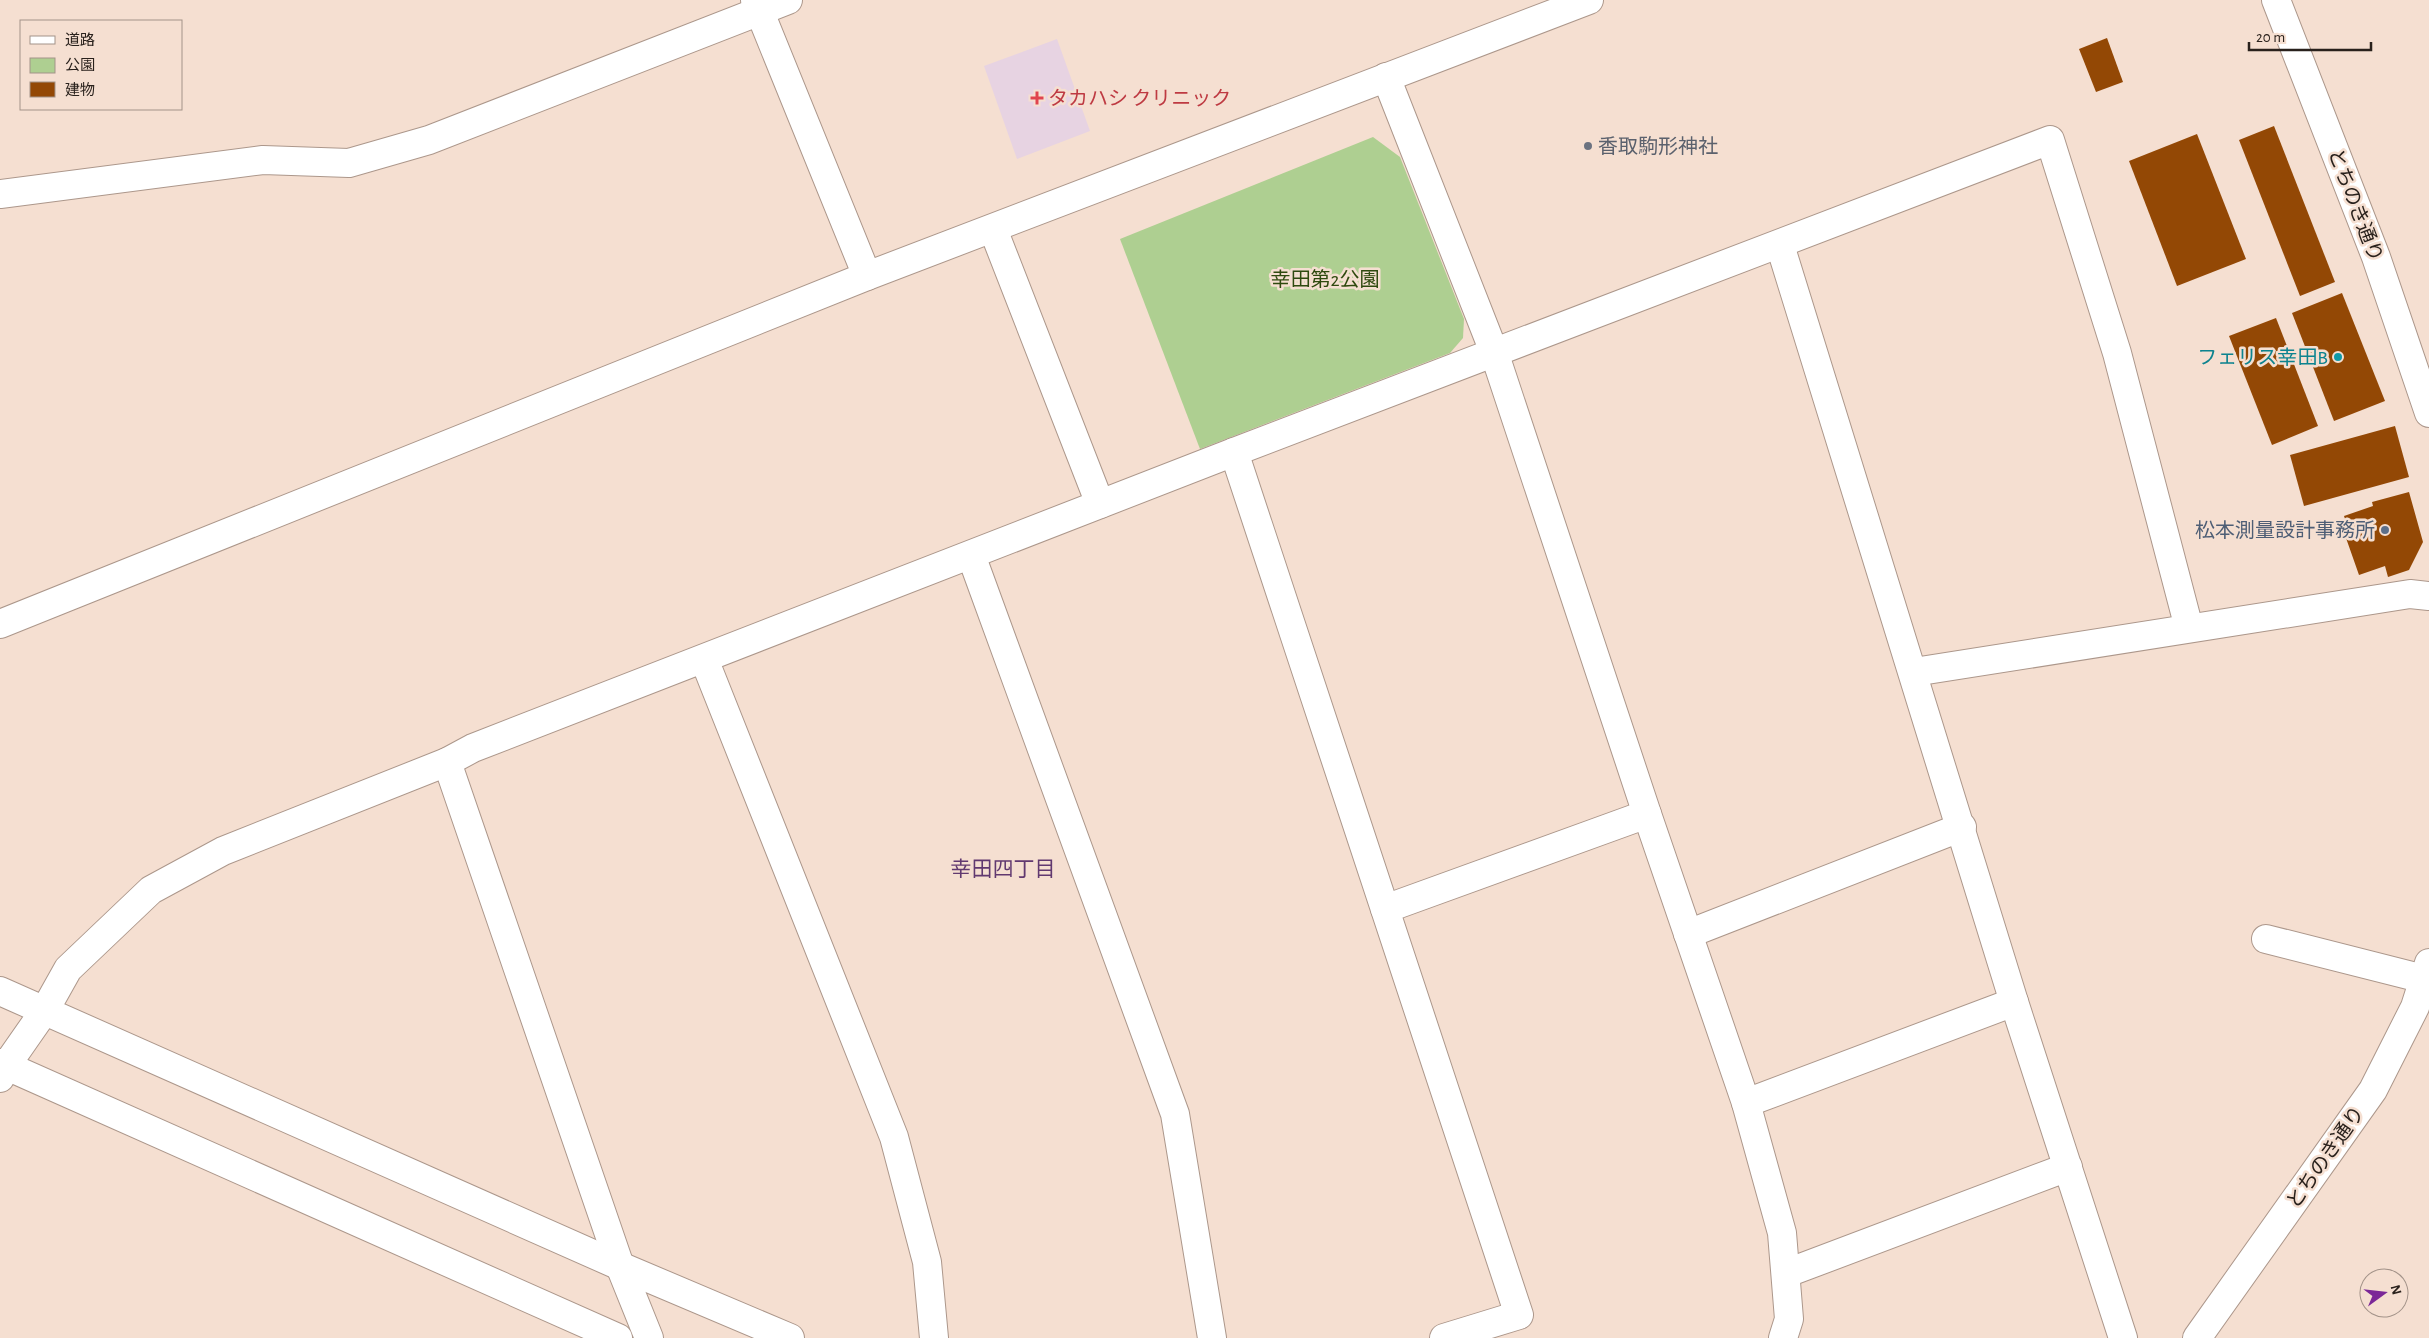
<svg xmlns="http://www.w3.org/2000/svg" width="2429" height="1338" viewBox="0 0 2429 1338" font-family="'Alegreya Sans','Noto Sans JP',sans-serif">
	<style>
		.medical { fill: #e7d3e2 }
		.green { fill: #aecf91 }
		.building { fill: #934805 }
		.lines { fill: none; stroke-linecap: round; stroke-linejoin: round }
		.minor-casing { stroke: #ac978b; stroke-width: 30 }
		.minor { stroke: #fff; stroke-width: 28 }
		.health-dot { fill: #e0444e; stroke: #f5dfd1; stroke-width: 2 }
		.worship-dot { fill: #6b7280; stroke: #f5dfd1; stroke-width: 2 }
		.culture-dot { fill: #0f9aa8; stroke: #f5dfd1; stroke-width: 2 }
		.service-dot { fill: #5c6f8a; stroke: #f5dfd1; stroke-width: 2 }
		.labels { text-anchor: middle; stroke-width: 5; stroke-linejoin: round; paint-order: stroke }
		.health-label { font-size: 20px; fill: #be3a42; stroke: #f5dfd1; text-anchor: start }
		.worship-label { font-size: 20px; fill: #5b616d; stroke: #f5dfd1; text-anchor: start }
		.street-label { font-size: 20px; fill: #29211c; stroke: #f5dfd1 }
		.park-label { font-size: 20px; fill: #2f4a0f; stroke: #f5dfd1 }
		.culture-label { font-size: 20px; fill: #0d838f; stroke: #f5dfd1; text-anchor: end }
		.service-label { font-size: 20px; fill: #4e5e75; stroke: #f5dfd1; text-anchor: end }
		.neighbourhood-label { font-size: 21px; fill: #613970; stroke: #f5dfd1 }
	</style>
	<rect width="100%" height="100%" fill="#f5dfd1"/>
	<polygon class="medical" points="1057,39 1090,131 1017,159 984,66"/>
	<polygon class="green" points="1373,137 1400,157 1464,319 1463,338 1450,353 1200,449 1120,239"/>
	<g class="building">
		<polygon points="2107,38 2123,82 2096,92 2079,49"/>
		<polygon points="2274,126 2335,282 2300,296 2239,140"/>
		<polygon points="2197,134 2246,259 2177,286 2129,161"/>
		<polygon points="2342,293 2385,401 2334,421 2292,313"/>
		<polygon points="2276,318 2318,426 2272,445 2229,336"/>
		<polygon points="2395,426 2409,477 2304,506 2290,455"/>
		<polygon points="2409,492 2423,542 2409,570 2388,577 2385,566 2359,575 2346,538 2351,536 2344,516 2373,506 2372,502"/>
	</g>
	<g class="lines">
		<defs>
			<g id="minor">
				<polyline points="755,0 867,276"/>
				<polyline points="2276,0 2376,257 2429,413"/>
				<polyline points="1386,77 1494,352 1647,814 1746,1103 1782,1233 1789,1319 1783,1338"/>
				<polyline points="0,194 263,160 349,163 429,140 788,0"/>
				<polyline points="993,229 1100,504"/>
				<polyline points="1780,245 2014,1002 2123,1338"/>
				<polyline points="1234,452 1519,1315 1444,1338"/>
				<polyline points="971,555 1175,1114 1212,1338"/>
				<polyline points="0,624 867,276 1589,0"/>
				<polyline points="704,659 894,1137 927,1262 934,1338"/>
				<polyline points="1914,672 2410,594 2429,596"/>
				<polyline points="447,762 620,1266 649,1338"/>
				<polyline points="1385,909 1647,814"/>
				<polyline points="1688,934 1962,827"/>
				<polyline points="2266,939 2424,979"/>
				<polyline points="0,991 620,1266 790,1338"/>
				<polyline points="0,1063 618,1338"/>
				<polyline points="0,1078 6,1066 45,1010 68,969 151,890 223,851 447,762 473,748 1234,452 2050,140 2117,353 2189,628"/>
				<polyline points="1746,1103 2014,1002"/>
				<polyline points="1787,1273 2068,1167"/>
				<polyline points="2197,1338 2373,1090 2415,1007 2429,963"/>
			</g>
		</defs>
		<use href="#minor" class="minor-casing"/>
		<use href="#minor" class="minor"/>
	</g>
	<path class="health-dot" d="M1034.5 90.5h5v5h5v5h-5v5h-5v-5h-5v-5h5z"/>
	<circle class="worship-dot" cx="1588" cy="146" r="5"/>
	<circle class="culture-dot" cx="2338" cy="357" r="5"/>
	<circle class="service-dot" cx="2385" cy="530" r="5"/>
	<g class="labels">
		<g class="health-label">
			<text x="1048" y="105">タカハシ クリニック</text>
		</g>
		<g class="worship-label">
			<text x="1598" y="153">香取駒形神社</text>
		</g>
		<g class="street-label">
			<text transform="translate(2356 205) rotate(69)" y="7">とちのき通り</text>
			<text transform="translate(2325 1157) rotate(-55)" y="7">とちのき通り</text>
		</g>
		<g class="park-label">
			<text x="1325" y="286">幸田第2公園</text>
		</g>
		<g class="culture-label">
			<text x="2328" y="364">フェリス幸田B</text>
		</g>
		<g class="service-label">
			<text x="2375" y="537">松本測量設計事務所</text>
		</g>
		<g class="neighbourhood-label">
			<text x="1003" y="876">幸田四丁目</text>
		</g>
	</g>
	<rect x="20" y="20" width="162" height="90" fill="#f5dfd1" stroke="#a39389"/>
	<rect x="30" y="36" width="25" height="8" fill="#ffffff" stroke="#a39389"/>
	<text x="65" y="45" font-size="15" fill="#29211c">道路</text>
	<rect x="30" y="58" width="25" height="15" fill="#aecf91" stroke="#a39389"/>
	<text x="65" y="70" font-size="15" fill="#29211c">公園</text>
	<rect x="30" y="82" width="25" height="15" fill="#934805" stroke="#a39389"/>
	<text x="65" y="95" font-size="15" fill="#29211c">建物</text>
	<g transform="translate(2384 1293) rotate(75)"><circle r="24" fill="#f5dfd1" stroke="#a39389"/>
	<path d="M0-4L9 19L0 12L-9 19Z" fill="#7b2797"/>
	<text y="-8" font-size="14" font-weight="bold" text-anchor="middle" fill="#29211c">N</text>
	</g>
	<path d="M2249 42v8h122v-8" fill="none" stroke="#29211c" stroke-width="2.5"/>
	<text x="2256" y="42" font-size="15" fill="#29211c" stroke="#f5dfd1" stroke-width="4" paint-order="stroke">20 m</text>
</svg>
